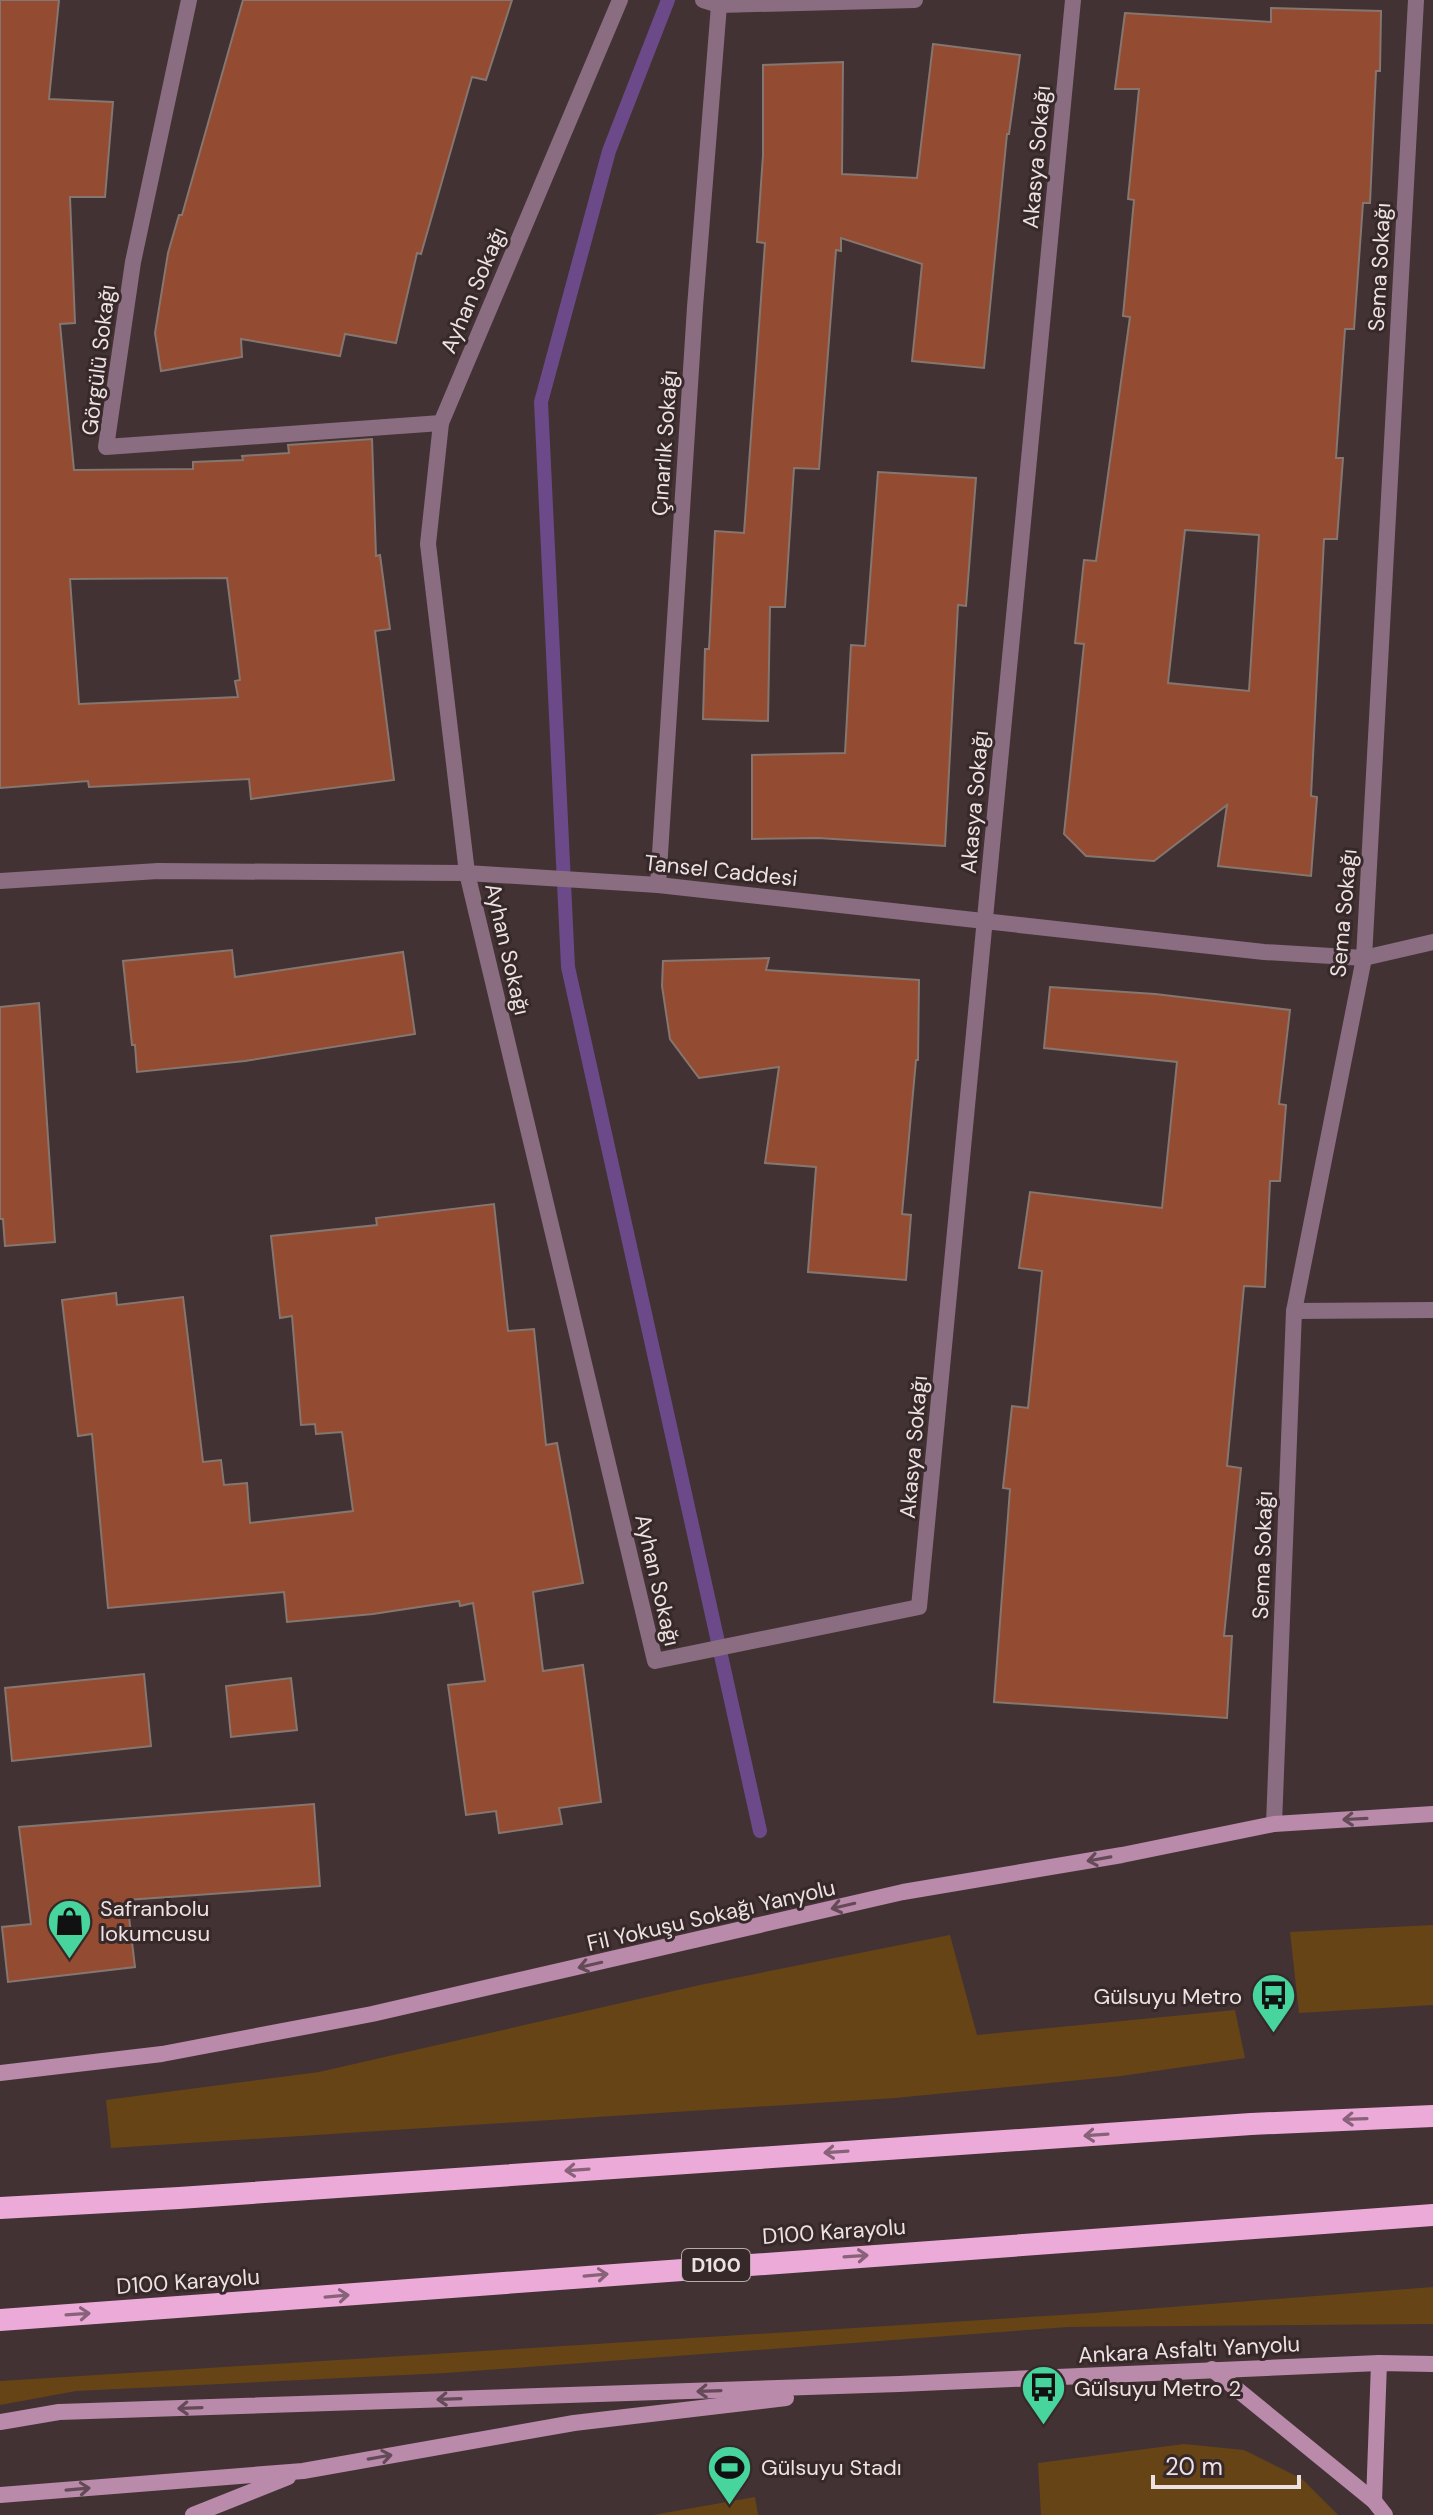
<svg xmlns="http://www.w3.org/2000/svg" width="1433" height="2515" viewBox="0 0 1433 2515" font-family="'DM Sans',sans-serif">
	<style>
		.green { fill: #664416 }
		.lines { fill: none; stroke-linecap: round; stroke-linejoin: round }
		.stream { stroke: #6c4a89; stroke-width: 14 }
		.building { fill: #934b31; stroke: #867670; stroke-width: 2; fill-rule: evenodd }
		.minor { stroke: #8a6d81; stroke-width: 16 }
		.secondary { stroke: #b98aaa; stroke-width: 16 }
		.trunk { stroke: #ecaad8; stroke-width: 22 }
		.oneway { stroke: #644a57 }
		.oneway2 { stroke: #886278 }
		.labels { text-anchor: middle; stroke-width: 6; stroke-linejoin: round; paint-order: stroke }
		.shield { fill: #37282a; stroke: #b6aaac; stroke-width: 2 }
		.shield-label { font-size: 20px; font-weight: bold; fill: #ede2e3 }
		.street-label { font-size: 22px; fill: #ede2e3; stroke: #37282a }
		.poi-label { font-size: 22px; fill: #ede2e3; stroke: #37282a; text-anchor: start }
	</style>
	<rect width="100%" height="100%" fill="#423234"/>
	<g class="green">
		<polygon points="1433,1925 1433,2005 1299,2013 1290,1932"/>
		<polygon points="950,1935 977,2035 1235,2010 1245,2058 1121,2076 895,2098 111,2148 106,2100 319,2072 700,1985"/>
		<polygon points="1433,2287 1433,2324 1068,2327 446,2373 76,2391 0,2405 0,2381 1094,2313"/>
		<polygon points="1184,2444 1244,2450 1302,2479 1338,2515 1041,2515 1038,2463"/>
		<polygon points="755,2497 758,2515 653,2515"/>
	</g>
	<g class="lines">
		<polyline class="stream" points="668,0 609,151 541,402 568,967 760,1831"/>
	</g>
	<g class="building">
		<path d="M 0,0 L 59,0 L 49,99 L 113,102 L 105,197 L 70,197 L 75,323 L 60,324 L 74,470 L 193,469 L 193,462 L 243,460 L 242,456 L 289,453 L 288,445 L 372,439 L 376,556 L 380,555 L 390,629 L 375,631 L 394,780 L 251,799 L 249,779 L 89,787 L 88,781 L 0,788 ZM 227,578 L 240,680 L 235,681 L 238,697 L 79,704 L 70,579 Z"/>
		<polygon points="243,0 512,0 486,80 472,77 421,254 417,253 396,343 345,334 340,356 241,339 242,357 161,371 155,333 168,253 179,215 182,215"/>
		<path d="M 1271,8 L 1381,11 L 1380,71 L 1376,71 L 1370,203 L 1363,203 L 1354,329 L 1345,329 L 1336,458 L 1343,458 L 1337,539 L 1324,539 L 1311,796 L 1317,797 L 1311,876 L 1218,866 L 1227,805 L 1154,861 L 1086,856 L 1064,834 L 1084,644 L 1075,643 L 1084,560 L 1096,561 L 1130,317 L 1123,316 L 1134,200 L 1128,199 L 1139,89 L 1115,89 L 1125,13 L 1271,22 ZM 1185,530 L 1259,535 L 1249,691 L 1168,683 Z"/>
		<polygon points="933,44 1020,55 1009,134 1007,134 984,368 912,361 922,264 841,238 841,251 836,250 819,469 794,468 785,607 770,607 768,721 703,719 705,649 709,649 715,531 744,533 765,243 757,242 763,155 763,65 843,62 842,174 917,178"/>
		<polygon points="878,472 976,478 966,606 958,605 945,846 818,838 752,839 752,755 845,753 851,645 865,646"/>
		<polygon points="232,950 235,977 403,952 415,1034 245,1061 137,1072 135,1045 132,1045 123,961"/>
		<polygon points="769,958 766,970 919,980 918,1060 916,1060 902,1214 911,1215 906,1280 808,1272 816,1167 765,1163 779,1067 699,1078 670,1039 662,986 663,961"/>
		<polygon points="1050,987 1155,994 1290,1010 1279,1104 1286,1105 1280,1181 1270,1181 1265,1287 1244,1286 1227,1466 1241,1468 1224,1636 1232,1636 1227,1718 994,1702 1010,1489 1003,1488 1012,1406 1028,1408 1042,1271 1019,1268 1030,1192 1162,1208 1177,1062 1044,1048"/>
		<polygon points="39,1003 55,1242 5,1246 3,1219 0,1219 0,1007"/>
		<polygon points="494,1204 508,1331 534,1329 546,1445 557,1443 583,1583 533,1592 543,1671 583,1665 601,1802 559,1808 562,1824 499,1833 496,1811 466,1815 448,1685 485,1681 473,1603 460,1606 459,1601 373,1614 287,1622 284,1592 108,1608 92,1434 78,1436 62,1300 116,1293 117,1305 183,1297 203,1462 221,1460 224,1485 247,1483 250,1523 353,1511 342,1432 316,1434 315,1424 301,1425 292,1316 280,1318 271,1236 377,1225 376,1218"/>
		<polygon points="144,1674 151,1746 12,1761 5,1688"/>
		<polygon points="291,1678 297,1730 231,1737 226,1686"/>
		<polygon points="314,1804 320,1886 127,1900 135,1967 8,1982 2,1927 31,1924 19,1827"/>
	</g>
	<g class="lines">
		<g class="minor">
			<polyline points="189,0 133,262 106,447 441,423"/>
			<polyline points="620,0 441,423 428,544 467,873 655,1661 919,1607 1073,0"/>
			<polyline points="703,0 719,5 915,0"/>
			<polyline points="0,881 158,871 467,873 658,885 1264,952 1364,958 1433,942"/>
			<polyline points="658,885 695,307 719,5"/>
			<polyline points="1294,1311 1433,1310"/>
			<polyline points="1274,1824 1294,1311 1364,958 1416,0"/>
		</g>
		<g class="secondary">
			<polyline points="0,2073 162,2054 372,2014 903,1892 1122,1855 1274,1824 1433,1814"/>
			<polyline points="1212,2369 1374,2501 1385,2515"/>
			<polyline points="0,2422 59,2412 899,2384 1379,2363 1433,2364"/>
			<polyline points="0,2495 303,2471 574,2423 786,2398"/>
			<polyline points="1374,2501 1379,2363"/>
			<polyline points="193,2515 288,2477"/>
		</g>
		<g class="trunk">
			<polyline points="0,2208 179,2198 1251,2124 1433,2116"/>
			<polyline points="0,2320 1433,2215"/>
		</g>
	</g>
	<defs><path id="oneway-shaft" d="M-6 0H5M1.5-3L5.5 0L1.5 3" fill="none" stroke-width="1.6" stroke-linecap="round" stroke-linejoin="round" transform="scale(2)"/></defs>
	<g class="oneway">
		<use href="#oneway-shaft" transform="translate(1355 1819) rotate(177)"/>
		<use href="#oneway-shaft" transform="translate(1099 1859) rotate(170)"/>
		<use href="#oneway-shaft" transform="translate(843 1906) rotate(167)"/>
		<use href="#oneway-shaft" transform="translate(590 1965) rotate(167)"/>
		<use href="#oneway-shaft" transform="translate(709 2391) rotate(178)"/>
		<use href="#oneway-shaft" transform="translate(449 2399) rotate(178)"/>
		<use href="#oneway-shaft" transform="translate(190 2408) rotate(178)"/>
		<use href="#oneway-shaft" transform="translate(380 2457) rotate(-10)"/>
		<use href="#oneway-shaft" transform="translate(78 2489) rotate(-5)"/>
	</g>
	<g class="oneway2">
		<use href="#oneway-shaft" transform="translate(1355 2119) rotate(178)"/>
		<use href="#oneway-shaft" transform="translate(1096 2135) rotate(176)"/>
		<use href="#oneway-shaft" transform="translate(836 2152) rotate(176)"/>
		<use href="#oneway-shaft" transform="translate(577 2170) rotate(176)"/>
		<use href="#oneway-shaft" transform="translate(856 2256) rotate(-4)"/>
		<use href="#oneway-shaft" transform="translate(596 2275) rotate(-5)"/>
		<use href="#oneway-shaft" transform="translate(337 2296) rotate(-5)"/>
		<use href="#oneway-shaft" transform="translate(78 2314) rotate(-4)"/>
	</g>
	<defs>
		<symbol id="shop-pin" viewBox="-11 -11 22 30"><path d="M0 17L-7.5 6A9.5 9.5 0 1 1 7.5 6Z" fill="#48d49d" stroke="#37282a"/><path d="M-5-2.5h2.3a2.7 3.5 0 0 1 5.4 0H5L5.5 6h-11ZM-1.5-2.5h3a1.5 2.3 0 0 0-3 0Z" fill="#111"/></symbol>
		<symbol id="bus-pin" viewBox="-11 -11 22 30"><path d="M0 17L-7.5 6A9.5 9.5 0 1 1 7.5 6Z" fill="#48d49d" stroke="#37282a"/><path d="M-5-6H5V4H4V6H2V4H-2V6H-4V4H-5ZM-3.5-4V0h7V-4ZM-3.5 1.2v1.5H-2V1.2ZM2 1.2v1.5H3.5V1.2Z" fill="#111"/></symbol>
		<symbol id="stadium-pin" viewBox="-11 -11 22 30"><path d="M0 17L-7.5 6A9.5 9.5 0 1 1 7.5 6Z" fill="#48d49d" stroke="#37282a"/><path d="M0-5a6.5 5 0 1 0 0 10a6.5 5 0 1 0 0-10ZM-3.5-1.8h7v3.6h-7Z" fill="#111"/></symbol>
	</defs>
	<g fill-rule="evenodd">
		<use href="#shop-pin" x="44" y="1896" width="51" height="69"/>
		<use href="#bus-pin" x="1248" y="1970" width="51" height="69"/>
		<use href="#bus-pin" x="1018" y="2362" width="51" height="69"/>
		<use href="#stadium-pin" x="704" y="2442" width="51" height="69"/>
	</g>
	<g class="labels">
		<rect class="shield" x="682" y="2249" width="68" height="32" rx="6"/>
		<g class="shield-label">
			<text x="716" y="2272">D100</text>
		</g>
		<g class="street-label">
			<text transform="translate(1036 157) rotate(-85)" y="8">Akasya Sokağı</text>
			<text transform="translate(1379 267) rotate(-87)" y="8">Sema Sokağı</text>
			<text transform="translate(473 290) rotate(-67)" y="8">Ayhan Sokağı</text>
			<text transform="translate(98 360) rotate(-83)" y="8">Görgülü Sokağı</text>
			<text transform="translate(664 443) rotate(-86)" y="8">Çınarlık Sokağı</text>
			<text transform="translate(974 802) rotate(-85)" y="8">Akasya Sokağı</text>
			<text transform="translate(721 870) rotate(6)" y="8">Tansel Caddesi</text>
			<text transform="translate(1343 913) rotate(-85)" y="8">Sema Sokağı</text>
			<text transform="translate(508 949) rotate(77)" y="8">Ayhan Sokağı</text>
			<text transform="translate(913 1447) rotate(-85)" y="8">Akasya Sokağı</text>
			<text transform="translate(1262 1555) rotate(-88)" y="8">Sema Sokağı</text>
			<text transform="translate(658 1580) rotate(77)" y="8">Ayhan Sokağı</text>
			<text transform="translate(711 1915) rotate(-13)" y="8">Fil Yokuşu Sokağı Yanyolu</text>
			<text transform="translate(834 2231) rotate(-4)" y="8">D100 Karayolu</text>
			<text transform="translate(188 2281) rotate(-4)" y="8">D100 Karayolu</text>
			<text transform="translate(1189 2349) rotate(-3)" y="8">Ankara Asfaltı Yanyolu</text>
		</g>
		<g class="poi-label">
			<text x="100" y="1916">Safranbolu<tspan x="100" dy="25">lokumcusu</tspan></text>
			<text x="1242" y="2004" text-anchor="end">Gülsuyu Metro</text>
			<text x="1074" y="2396">Gülsuyu Metro 2</text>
			<text x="761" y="2475">Gülsuyu Stadı</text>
		</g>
	</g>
	<path d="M1153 2475v12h146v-12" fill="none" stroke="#ede2e3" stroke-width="4"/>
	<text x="1165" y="2475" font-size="24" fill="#ede2e3" stroke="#37282a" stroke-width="6" paint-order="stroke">20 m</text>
</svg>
